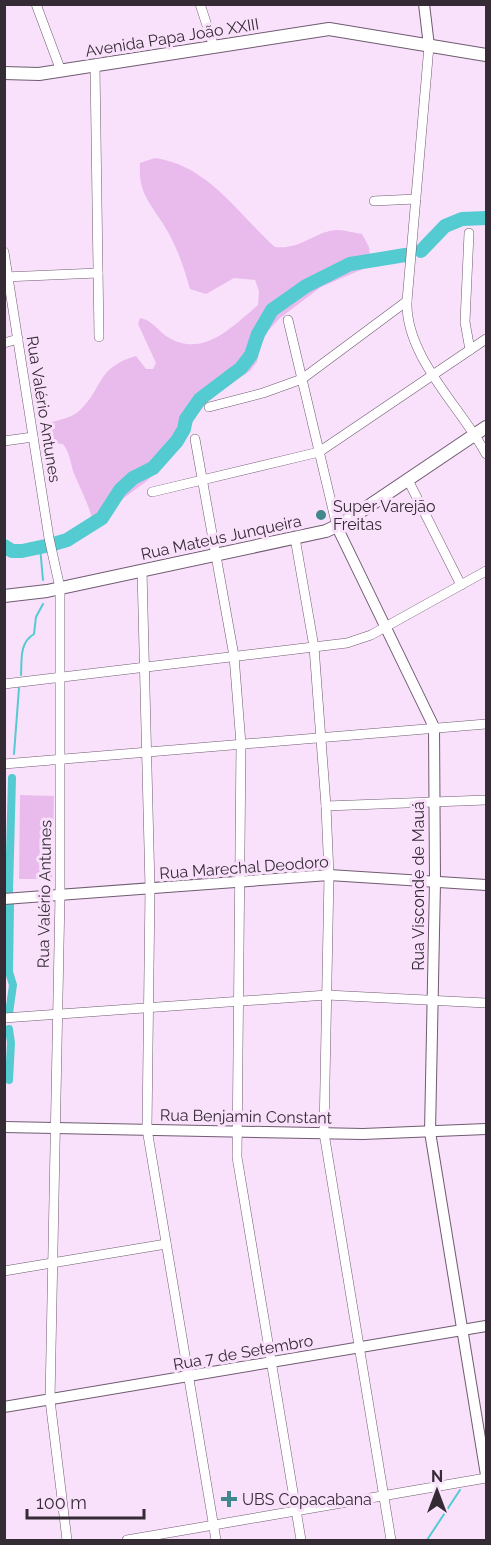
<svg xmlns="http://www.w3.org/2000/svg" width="491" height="1545" viewBox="0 0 491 1545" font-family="Raleway,sans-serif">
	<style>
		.green { fill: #e9bbed }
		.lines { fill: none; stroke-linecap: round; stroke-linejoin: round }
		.stream { stroke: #54cbd0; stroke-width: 2 }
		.canal { stroke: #54cbd0; stroke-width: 8 }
		.river { stroke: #54cbd0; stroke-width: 14 }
		.minor-casing { stroke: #705b71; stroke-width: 10 }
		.tertiary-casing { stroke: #705b71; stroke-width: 12 }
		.secondary-casing { stroke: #705b71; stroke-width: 14 }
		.minor { stroke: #fff; stroke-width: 9 }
		.tertiary { stroke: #fff; stroke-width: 10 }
		.secondary { stroke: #fff; stroke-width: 12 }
		.poi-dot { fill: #40888b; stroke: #f9e0fb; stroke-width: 2 }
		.labels { text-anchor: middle; stroke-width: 6; stroke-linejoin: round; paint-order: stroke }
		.street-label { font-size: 16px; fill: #352b35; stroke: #f9e0fb }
		.poi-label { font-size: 16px; fill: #352b35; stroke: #f9e0fb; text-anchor: start }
	</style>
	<rect width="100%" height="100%" fill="#f9e0fb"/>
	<g class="green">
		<path d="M 155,158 C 209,166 237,213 275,247 C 303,250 313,231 338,230 C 345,230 354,233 362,234 L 369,247 L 370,258 L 363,269 L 321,287 L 280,318 L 268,331 L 261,344 L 257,362 L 250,371 L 215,394 L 201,408 L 174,454 L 148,480 L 120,501 L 99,526 L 93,522 C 89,505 82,492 75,476 C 70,465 71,454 63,444 L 47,442 L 41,436 L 41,429 C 50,419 68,421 79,411 C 104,388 95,368 136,356 L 146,369 L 153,369 L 156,363 L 138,324 L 140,318 C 153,320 159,333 171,339 C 205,357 234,325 258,305 L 259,291 L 255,280 L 234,278 L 206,294 L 190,289 C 184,268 177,246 165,227 C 150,202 138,194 140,163 Z"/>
		<polygon points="20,795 54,796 52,879 19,879"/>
	</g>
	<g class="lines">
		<g class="stream">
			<polyline points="40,547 43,580"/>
			<path d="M 21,675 C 22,660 19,643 34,634 L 36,617 L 43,604"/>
			<polyline points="14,754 19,688"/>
			<polyline points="427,1540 460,1490"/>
		</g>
		<g class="canal">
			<polyline points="9,891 12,778"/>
			<polyline points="9,1013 13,985 9,972 10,904"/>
			<polyline points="9,1029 11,1043 9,1080"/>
		</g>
		<g class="river">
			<polyline points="421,251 445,226 462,219 486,218"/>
			<polyline points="4,546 12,551 22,551 50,545 67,540 102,518 120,490 133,478 153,468 177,441 184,429 186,419 200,399 241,368 251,355 258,334 272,310 306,286 350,264 405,255"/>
		</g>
		<defs>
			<g id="minor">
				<polyline points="36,4 61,71"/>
				<polyline points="200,4 214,47"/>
				<path d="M 429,46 L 407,301 C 405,357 461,407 486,454"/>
				<polyline points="95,66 99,337"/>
				<polyline points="374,201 416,199"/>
				<polyline points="469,233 465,322 470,350"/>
				<polyline points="4,252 49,538 60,588 60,895 50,1400 67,1540"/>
				<polyline points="4,277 98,273"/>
				<polyline points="288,320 337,527"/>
				<polyline points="4,343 18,339"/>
				<polyline points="209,407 263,393 302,379 407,301"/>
				<polyline points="195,439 234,656 241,744 237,1157 301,1540"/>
				<polyline points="4,441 33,437"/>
				<polyline points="408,480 461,585"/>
				<polyline points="152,492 319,452 486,339"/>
				<polyline points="295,538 314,647 326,806 329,875 324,1133 391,1540"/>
				<polyline points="142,570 150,888 147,1129 216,1540"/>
				<polyline points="4,684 347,643 371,635 486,571"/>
				<polyline points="4,764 486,724"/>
				<polyline points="326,806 486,800"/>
				<polyline points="4,1018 327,995 486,1003"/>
				<polyline points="4,1271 166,1244"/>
				<polyline points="127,1540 486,1478"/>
			</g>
			<g id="tertiary">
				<polyline points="424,4 429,46"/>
				<polyline points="337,527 434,727 435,882 430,1132 486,1475"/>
				<polyline points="4,899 329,875 486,885"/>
				<polyline points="4,1127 363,1134 486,1129"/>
				<polyline points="4,1407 486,1326"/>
			</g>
			<g id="secondary">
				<polyline points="4,73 39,74 329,29 486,55"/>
				<polyline points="4,596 47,591 326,531 345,522 486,427"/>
			</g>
		</defs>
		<use href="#minor" class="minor-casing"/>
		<use href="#tertiary" class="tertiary-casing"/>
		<use href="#secondary" class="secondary-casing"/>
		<use href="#minor" class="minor"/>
		<use href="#tertiary" class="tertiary"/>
		<use href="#secondary" class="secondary"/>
	</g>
	<g class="poi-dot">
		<circle cx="321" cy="515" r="6"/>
		<path d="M226 1490h6v6h6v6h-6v6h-6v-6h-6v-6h6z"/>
	</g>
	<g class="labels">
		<g class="street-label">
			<text transform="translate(172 37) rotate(-9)" y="6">Avenida Papa João XXIII</text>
			<text transform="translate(44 409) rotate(81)" y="6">Rua Valério Antunes</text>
			<text transform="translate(221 537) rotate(-12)" y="6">Rua Mateus Junqueira</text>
			<text transform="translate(244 867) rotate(-4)" y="6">Rua Marechal Deodoro</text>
			<text transform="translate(418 886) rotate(-90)" y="6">Rua Visconde de Mauá</text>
			<text transform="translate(44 894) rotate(-89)" y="6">Rua Valério Antunes</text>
			<text transform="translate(246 1116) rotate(1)" y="6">Rua Benjamin Constant</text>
			<text transform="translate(243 1352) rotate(-10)" y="6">Rua 7 de Setembro</text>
		</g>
		<g class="poi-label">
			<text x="333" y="512">Super Varejão<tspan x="333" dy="18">Freitas</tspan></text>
			<text x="242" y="1505">UBS Copacabana</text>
		</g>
	</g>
	<rect width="491" height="1545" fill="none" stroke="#352b35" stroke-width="12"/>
	<g transform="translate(437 1491)" stroke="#f9e0fb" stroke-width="4.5" paint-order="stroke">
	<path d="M0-4.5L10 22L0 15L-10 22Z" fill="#352b35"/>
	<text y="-9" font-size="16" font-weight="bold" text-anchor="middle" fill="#352b35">N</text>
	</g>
	<path d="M27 1509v9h117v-9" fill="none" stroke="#352b35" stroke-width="3"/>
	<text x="36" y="1509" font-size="18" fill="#352b35" stroke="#f9e0fb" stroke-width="4.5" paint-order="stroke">100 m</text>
</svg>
